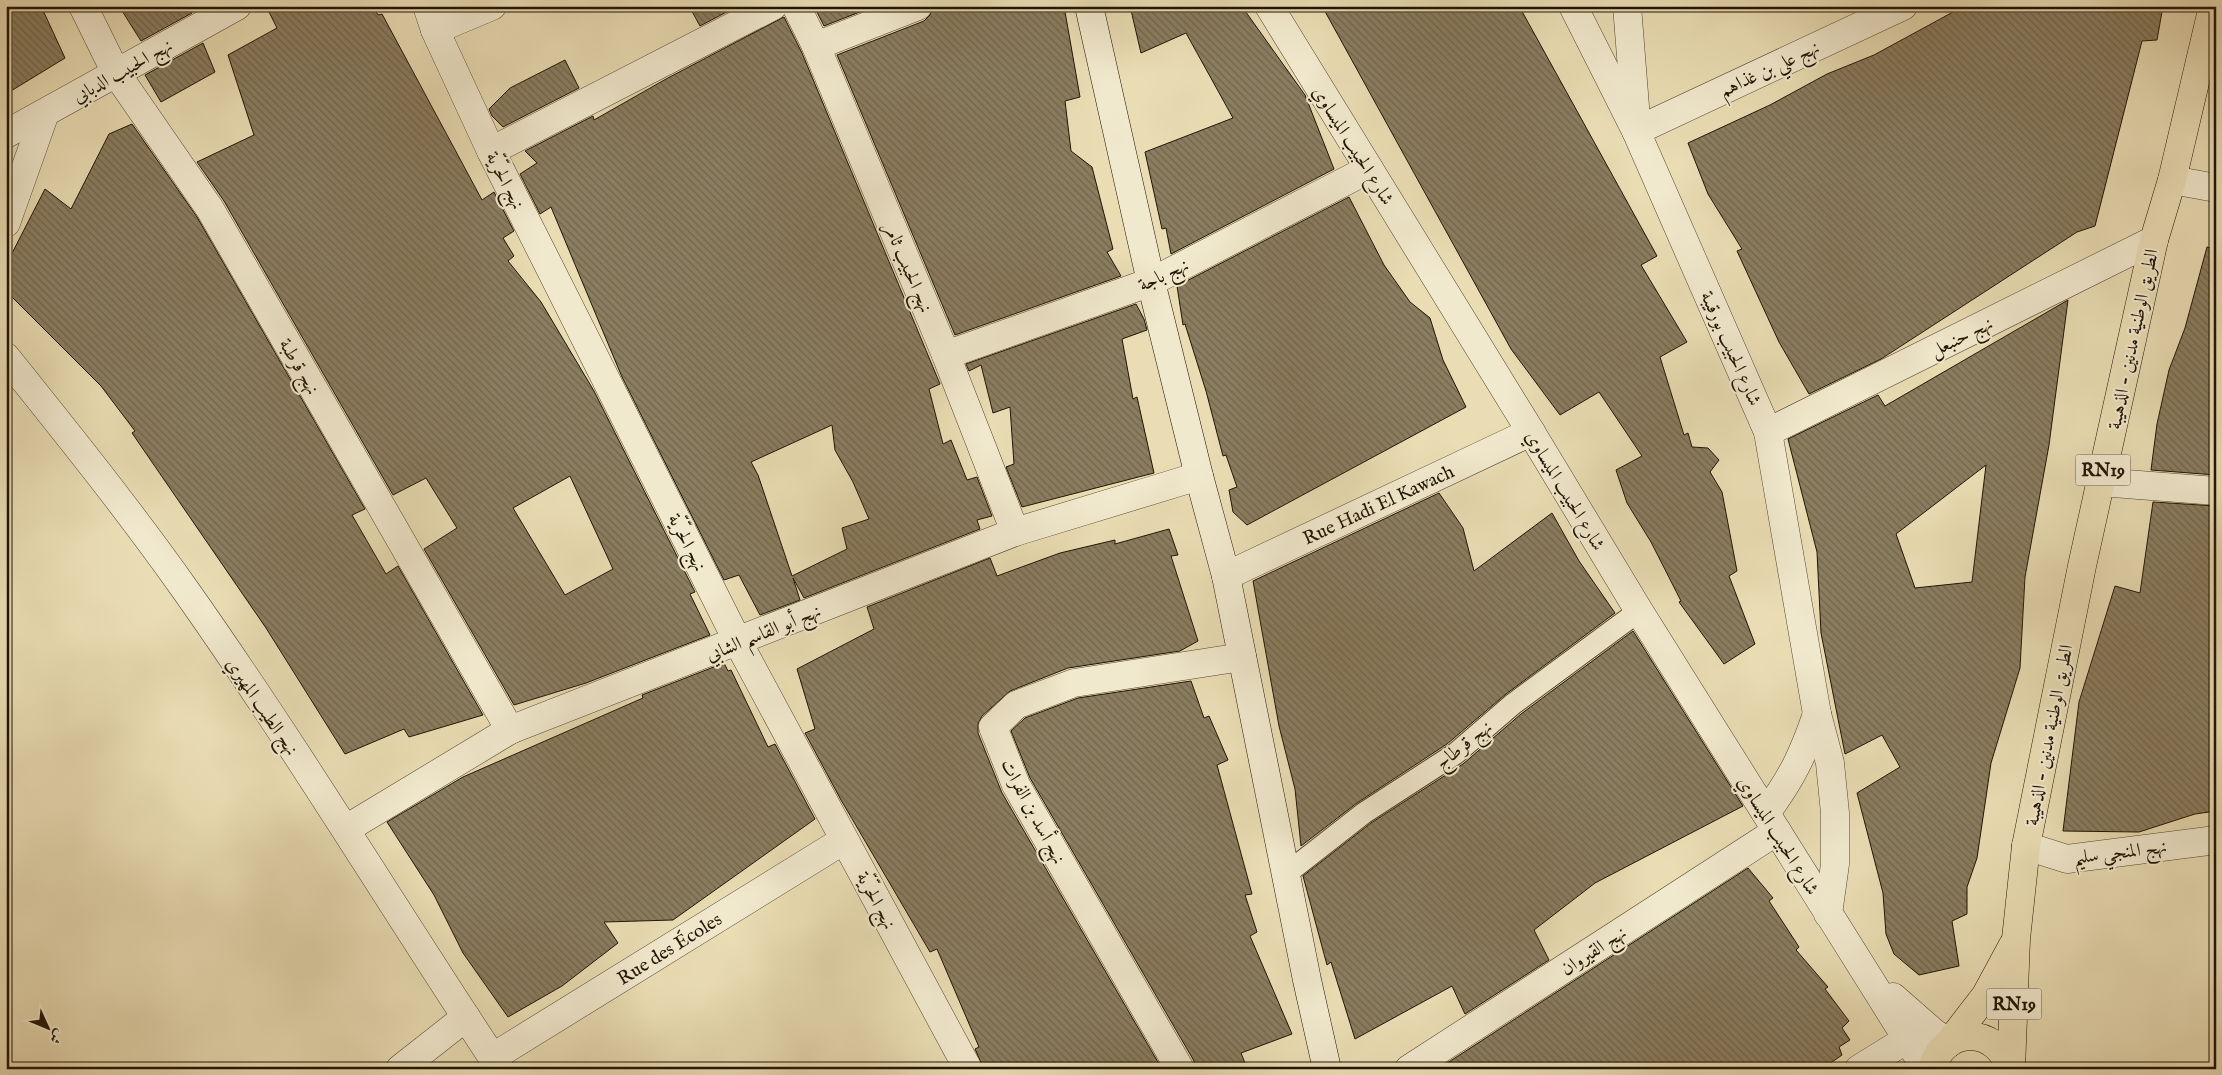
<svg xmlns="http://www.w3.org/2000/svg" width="2222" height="1075" viewBox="0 0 2222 1075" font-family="'IM FELL English',Amiri,serif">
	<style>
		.building { fill: url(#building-back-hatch); stroke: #211404; fill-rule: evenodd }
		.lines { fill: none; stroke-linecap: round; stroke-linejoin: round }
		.lane-casing { stroke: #534630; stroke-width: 23 }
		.street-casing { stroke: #534630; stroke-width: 29 }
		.secondary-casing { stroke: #211404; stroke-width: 29 }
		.primary-casing { stroke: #211404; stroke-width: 29 }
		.lane { stroke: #f1e9ce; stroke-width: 21 }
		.street { stroke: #f1e9ce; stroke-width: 28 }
		.secondary { stroke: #f1e9ce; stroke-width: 28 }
		.primary { stroke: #eaddb4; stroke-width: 28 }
		.labels { text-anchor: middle; stroke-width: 4; stroke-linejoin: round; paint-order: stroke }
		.shield { fill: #f1e9ce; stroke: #5f5441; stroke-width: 1 }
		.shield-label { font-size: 18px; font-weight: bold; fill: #211404 }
		.street-label { font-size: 19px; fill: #211404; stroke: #f1e9ce }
	</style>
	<defs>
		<pattern id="building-back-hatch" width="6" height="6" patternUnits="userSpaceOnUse" patternTransform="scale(1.25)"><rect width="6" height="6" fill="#8a7d60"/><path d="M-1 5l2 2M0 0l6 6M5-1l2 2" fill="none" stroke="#70654d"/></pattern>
	</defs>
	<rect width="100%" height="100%" fill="#eaddb4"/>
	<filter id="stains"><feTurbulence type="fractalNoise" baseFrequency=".004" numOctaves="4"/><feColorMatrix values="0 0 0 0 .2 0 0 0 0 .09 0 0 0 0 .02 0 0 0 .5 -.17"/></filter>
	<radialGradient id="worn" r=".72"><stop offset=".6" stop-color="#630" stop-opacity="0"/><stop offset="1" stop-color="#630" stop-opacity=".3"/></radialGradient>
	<g class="building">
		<polygon points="6,6 41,6 65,58 6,94"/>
		<polygon points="119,6 189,6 192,13 141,41"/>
		<path d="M 266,6 L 373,6 L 378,15 L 382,14 L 482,200 L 494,192 L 514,231 L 503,238 L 514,256 L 508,261 L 541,302 L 594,391 L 695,592 L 690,594 L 710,635 L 586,683 L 514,705 L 424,549 L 457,528 L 426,478 L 393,495 L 224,201 L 197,162 L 254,135 L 228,55 L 277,28 ZM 570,476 L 613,569 L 565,595 L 513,508 Z"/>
		<polygon points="689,6 738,6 700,26"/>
		<polygon points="814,6 875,6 824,26"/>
		<polygon points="933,6 1064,6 1080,97 1065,101 1071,151 1092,167 1113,249 1107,252 1121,276 955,335 837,55 924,21 930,15"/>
		<polygon points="1130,6 1248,6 1243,8 1305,95 1334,169 1171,254 1166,228 1162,229 1145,152 1233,118 1186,33 1141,53"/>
		<polygon points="1322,6 1519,6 1657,256 1641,265 1687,342 1660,357 1684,435 1688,433 1692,447 1708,448 1719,460 1710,472 1722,492 1737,571 1729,576 1755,644 1724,664 1679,602 1681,601 1651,542 1627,503 1616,470 1642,456 1599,392 1560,415 1511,349"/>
		<polygon points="1964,6 2163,6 2157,40 2142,41 2095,226 2077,232 1881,359 1809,394 1779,342 1737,251 1742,249 1708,194 1688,143 1770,105 1827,74 1874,55"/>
		<path d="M 784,17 L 802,53 L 940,384 L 929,389 L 943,444 L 951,440 L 967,480 L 977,477 L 992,516 L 977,520 L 980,529 L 804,598 L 793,578 L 800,600 L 760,615 L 739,575 L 724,580 L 622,377 L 551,207 L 540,214 L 520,174 L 537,163 L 525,151 L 593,116 L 594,120 L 666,79 ZM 832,425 L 835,450 L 853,482 L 869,519 L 842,528 L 847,549 L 792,576 L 758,475 L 751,462 Z"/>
		<polygon points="203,43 215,72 161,102 145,75"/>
		<polygon points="565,60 579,88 503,127 492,116 489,109 510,88"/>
		<polygon points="132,124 197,217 365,509 352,515 386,574 398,566 483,715 409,737 404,729 345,754 266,628 132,433 135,431 101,386 6,291 6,265 45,189 71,209 109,134"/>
		<polygon points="1349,197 1384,265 1410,302 1430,318 1443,360 1466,407 1247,525 1233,512 1229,490 1237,487 1226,455 1223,456 1206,391 1185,324 1183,325 1177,286"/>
		<polygon points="2207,247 2216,249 2216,475 2151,470 2157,424 2169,370 2185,328"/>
		<path d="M 2068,300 L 2049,445 L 2025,577 L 2020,668 L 1991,763 L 1977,858 L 1967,887 L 1967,914 L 1952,921 L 1959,966 L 1919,975 L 1894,954 L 1886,934 L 1883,893 L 1857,793 L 1900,767 L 1882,735 L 1845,754 L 1821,633 L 1817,552 L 1788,439 L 1878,395 L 1885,406 ZM 1986,465 L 1972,582 L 1915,588 L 1896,534 Z"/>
		<polygon points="1136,304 1144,319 1147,330 1122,339 1133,399 1137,397 1154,473 1022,507 1006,467 1014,464 1010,407 993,413 981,365 969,371 966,364"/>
		<polygon points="1439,493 1463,528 1474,571 1552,513 1579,561 1615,613 1506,694 1447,744 1357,803 1301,846 1295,789 1279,726 1253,581"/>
		<polygon points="2153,502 2216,506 2216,811 2195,814 2139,832 2063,831 2079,702 2115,586 2140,593"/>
		<polygon points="1169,529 1178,555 1171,556 1198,641 1180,651 1068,668 1010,691 982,716 978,724 978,733 1002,793 1162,1069 984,1069 975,1049 979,1047 937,949 930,952 841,800 805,733 815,729 797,669 874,629 867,607 990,558 997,576 1060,553 1115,540 1115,544"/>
		<polygon points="1633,631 1743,806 1595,883 1534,930 1549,960 1465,1014 1452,986 1355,1039 1331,962 1327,965 1303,876 1371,823 1463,764 1521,714"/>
		<polygon points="724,663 728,671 731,670 768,747 775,744 815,819 673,920 604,922 618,943 562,986 508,1017 463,953 434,895 387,822 463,777 643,698 642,695"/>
		<polygon points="1191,681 1204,718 1209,716 1228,760 1217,765 1252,894 1245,895 1257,932 1250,936 1292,1034 1241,1053 1245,1063 1224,1069 1196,1069 1194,1061 1030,778 1011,731 1025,718 1078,698"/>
		<polygon points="1748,868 1773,898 1769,901 1799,947 1796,950 1828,987 1825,989 1849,1021 1842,1028 1850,1040 1839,1047 1842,1055 1822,1069 1438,1069"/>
	</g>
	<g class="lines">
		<defs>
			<polyline id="lane" points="1286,874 1364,813 1455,754 1513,704 1639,611"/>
			<g id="street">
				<polyline points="83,6 116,73 210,209 510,730"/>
				<polyline points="427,6 435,30 491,151 738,642 968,1069"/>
				<polyline points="796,6 816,46 946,355 1015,532"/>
				<polyline points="1269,6 1531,432 1639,611 1926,1069"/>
				<polyline points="1573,6 1636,131 1768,432 1817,714 1830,763 1835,813 1835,864 1828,914"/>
				<polyline points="1627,6 1636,119"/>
				<polyline points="435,30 492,6"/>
				<polyline points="816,46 918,6"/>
				<polyline points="1636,131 1903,6"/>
				<polyline points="6,134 237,6"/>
				<polyline points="491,151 773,6"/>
				<polyline points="2172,180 2216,188"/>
				<polyline points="6,223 45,113"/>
				<polyline points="946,355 1151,282 1369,169"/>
				<path d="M 6,357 C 67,433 128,509 184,588 C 295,745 394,909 500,1069"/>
				<polyline points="1768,432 2154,240"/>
				<polyline points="2100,482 2216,491"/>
				<polyline points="1226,576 1531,432"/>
				<path d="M 1766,813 C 1792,778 1803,755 1817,714"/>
				<polyline points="346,829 510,730 1015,532 1199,476"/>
				<polyline points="2026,846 2067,859 2216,840"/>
				<polyline points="1893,997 1933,1032 1949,1043"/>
				<polyline points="493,1057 844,840"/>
				<polyline points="400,1069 466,1017"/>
				<polyline points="1180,1069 1016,785 993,727 1016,705 1074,683 1242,657"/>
				<polyline points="1409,1069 1777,831"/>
				<polyline points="1859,1069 1909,1038"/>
			</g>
			<polyline id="secondary" points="1089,6 1151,282 1199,476 1226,576 1307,980 1327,1069"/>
			<g id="primary">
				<polyline points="1949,1043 1986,995 2013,945"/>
				<path d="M 1932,1069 C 1943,1025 1998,1026 2010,1069"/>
				<polyline points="2011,1069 2016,939 2026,846 2082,566 2154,240 2172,180 2213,6"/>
			</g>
		</defs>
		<use href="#lane" class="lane-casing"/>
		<use href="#street" class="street-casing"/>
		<use href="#secondary" class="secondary-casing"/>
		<use href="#primary" class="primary-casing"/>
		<use href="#lane" class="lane"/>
		<use href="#street" class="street"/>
		<use href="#secondary" class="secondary"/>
		<use href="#primary" class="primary"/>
	</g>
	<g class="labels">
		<g class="shield">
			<rect x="2075.5" y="454.5" width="55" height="31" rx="4"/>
			<rect x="1986.5" y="988.5" width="55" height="31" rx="4"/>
		</g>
		<g class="shield-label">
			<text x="2103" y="476">RN19</text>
			<text x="2014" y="1010">RN19</text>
		</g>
		<g class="street-label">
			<text transform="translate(1769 68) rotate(-25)" y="7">نهج علي بن غذاهم</text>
			<text transform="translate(122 70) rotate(-29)" y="7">نهج الحبيب الدبابي</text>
			<text transform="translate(1354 145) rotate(58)" y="7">شارع الحبيب الميساوي</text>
			<text transform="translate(506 180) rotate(63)" y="7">نهج الحرّيّة</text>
			<text transform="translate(909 267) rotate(67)" y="7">نهج الحبيب ثامر</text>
			<text transform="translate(1163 274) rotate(-25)" y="7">نهج باجة</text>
			<text transform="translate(1961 336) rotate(-26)" y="7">نهج حنبعل</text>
			<text transform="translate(2132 339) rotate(-78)" y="7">الطريق الوطنية مدنين - الذهيبة</text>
			<text transform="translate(1732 348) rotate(66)" y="7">شارع الحبيب بورقيبة</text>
			<text transform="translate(300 366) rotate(60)" y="7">نهج قرطبة</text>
			<text transform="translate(1566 490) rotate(59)" y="7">شارع الحبيب الميساوي</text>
			<text transform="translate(1378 504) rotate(-25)" y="7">Rue Hadi El Kawach</text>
			<text transform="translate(688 542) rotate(63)" y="7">نهج الحرّيّة</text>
			<text transform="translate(763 632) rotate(-22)" y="7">نهج أبو القاسم الشابي</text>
			<text transform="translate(263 706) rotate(56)" y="7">نهج الطيب المهيري</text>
			<text transform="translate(2048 735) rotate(-79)" y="7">الطريق الوطنية مدنين - الذهيبة</text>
			<text transform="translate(1463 744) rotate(-38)" y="7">نهج قرطاج</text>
			<text transform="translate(1034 811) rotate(62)" y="7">نهج أسد بن الفرات</text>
			<text transform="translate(1779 835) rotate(58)" y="7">شارع الحبيب الميساوي</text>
			<text transform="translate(2120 851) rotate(-7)" y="7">نهج المنجي سليم</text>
			<text transform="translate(877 900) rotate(62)" y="7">نهج الحرّيّة</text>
			<text transform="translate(669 948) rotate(-32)" y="7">Rue des Écoles</text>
			<text transform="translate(1593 950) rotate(-33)" y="7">نهج القيروان</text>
		</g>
	</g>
	<rect width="2222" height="1075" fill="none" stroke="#eaddb4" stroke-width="25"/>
	<rect x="8" y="8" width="2207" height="1060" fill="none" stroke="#211404" stroke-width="2.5"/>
	<rect x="12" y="12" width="2197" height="1050" fill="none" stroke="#211404"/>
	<g transform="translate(48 1028) rotate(134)" stroke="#f1e9ce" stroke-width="4" paint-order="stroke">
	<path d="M0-4L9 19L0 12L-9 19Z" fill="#211404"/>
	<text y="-8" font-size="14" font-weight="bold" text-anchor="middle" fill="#211404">ش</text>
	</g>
	<rect width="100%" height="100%" filter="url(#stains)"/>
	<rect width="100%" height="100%" fill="url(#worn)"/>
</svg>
